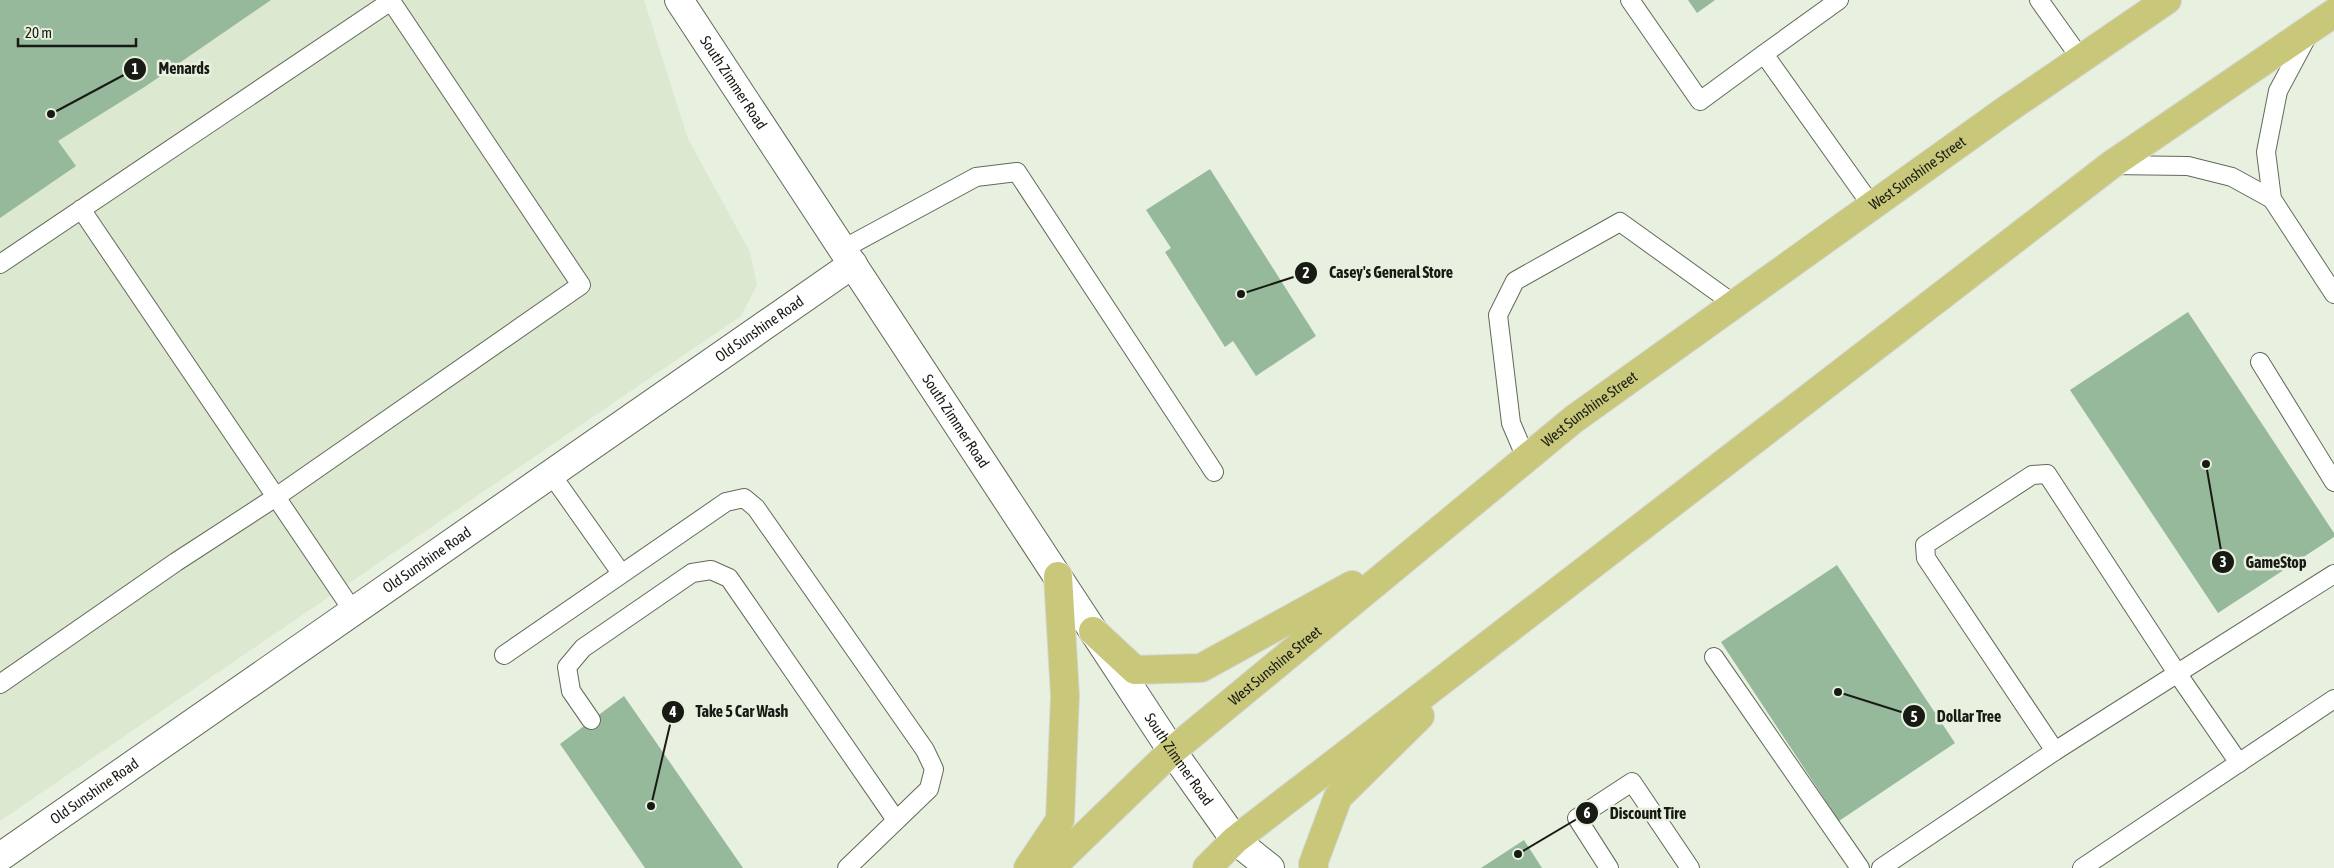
<svg xmlns="http://www.w3.org/2000/svg" width="2334" height="868" viewBox="0 0 2334 868" font-family="'Asap Condensed',sans-serif">
	<style>
		.built { fill: #dce8cf }
		.building { fill: #97b99b }
		.lines { fill: none; stroke-linecap: round; stroke-linejoin: round }
		.lane-casing { stroke: #626a5a; stroke-width: 20 }
		.street-casing { stroke: #626a5a; stroke-width: 30 }
		.secondary-casing { stroke: #626a5a; stroke-width: 30 }
		.primary-casing { stroke: #d5d6d5; stroke-width: 30 }
		.lane { stroke: #fff; stroke-width: 18 }
		.street { stroke: #fff; stroke-width: 28 }
		.secondary { stroke: #fff; stroke-width: 28 }
		.primary { stroke: #c8c77a; stroke-width: 28 }
		.labels { text-anchor: middle; stroke-width: 5; stroke-linejoin: round; paint-order: stroke }
		.street-label { font-size: 15px; fill: #181b14; stroke: #e8f1df }
		.leader { fill: none; stroke: #181b14; stroke-width: 2 }
		.callout-dot { fill: #181b14; stroke: #e8f1df; stroke-width: 2 }
		.mark-label { font-size: 15px; text-anchor: middle; font-weight: bold; fill: #fff }
		.callout-label { font-size: 16px; text-anchor: middle; font-weight: bold; fill: #181b14; stroke: #e8f1df; stroke-width: 5; stroke-linejoin: round; paint-order: stroke }
	</style>
	<rect width="100%" height="100%" fill="#e8f1df"/>
	<polygon class="built" points="0,0 644,0 688,139 750,252 757,285 741,316 0,821"/>
	<g class="building">
		<polygon points="0,0 271,0 146,86 58,141 76,166 0,218"/>
		<polygon points="1688,0 1715,0 1697,13"/>
		<polygon points="1210,169 1316,336 1256,376 1233,341 1225,347 1165,252 1171,248 1146,210"/>
		<polygon points="2188,312 2334,533 2334,537 2218,613 2070,390"/>
		<polygon points="1837,565 1955,743 1839,821 1721,642"/>
		<polygon points="624,696 743,868 645,868 560,744"/>
		<polygon points="1524,840 1542,868 1481,868"/>
	</g>
	<g class="lines">
		<defs>
			<g id="lane">
				<polyline points="1630,0 1700,101 1764,54"/>
				<polyline points="1839,0 1764,54 1872,206"/>
				<polyline points="2039,0 2081,59"/>
				<polyline points="2308,35 2278,91 2266,152 2272,199 2334,294"/>
				<polyline points="2111,165 2188,166 2232,177 2272,199"/>
				<polyline points="843,249 976,177 1017,172 1214,472"/>
				<polyline points="0,264 391,1 581,285 276,497 81,209"/>
				<polyline points="2260,362 2334,482"/>
				<polyline points="1526,458 1511,423 1498,315 1515,281 1620,222 1734,304"/>
				<polyline points="551,474 621,573"/>
				<polyline points="504,655 726,502 744,498 756,508 925,750 934,769 929,789 847,868"/>
				<polyline points="1714,657 1860,868"/>
				<polyline points="0,684 176,562 276,497 353,611"/>
				<polyline points="591,720 571,691 567,667 583,648 692,573 711,570 729,578 896,820"/>
				<polyline points="2055,751 1926,558 1925,545 2032,475 2047,474 2177,673 2239,763"/>
				<polyline points="1609,868 1577,818 1632,782 1690,868"/>
				<polyline points="1881,868 2055,751 2334,574"/>
				<polyline points="2082,868 2334,699"/>
			</g>
			<g id="street">
				<polyline points="1235,840 1270,868"/>
				<path id="s1" d="M 0,857 L 853,264"/>
			</g>
			<g id="secondary">
				<path id="s2" d="M 679,0 L 1172,751 L 1235,840"/>
			</g>
			<g id="primary">
				<polyline points="1093,631 1135,670 1201,668 1352,585"/>
				<polyline points="1028,868 1060,820 1065,696 1058,576"/>
				<path id="s3" d="M 1051,868 L 1172,751 L 1574,419 L 2006,110 L 2167,0"/>
				<polyline points="1207,868 1235,840 2111,165 2334,13"/>
				<polyline points="1314,868 1313,864 1338,797 1420,716"/>
			</g>
		</defs>
		<use href="#lane" class="lane-casing"/>
		<use href="#street" class="street-casing"/>
		<use href="#secondary" class="secondary-casing"/>
		<use href="#primary" class="primary-casing"/>
		<use href="#lane" class="lane"/>
		<use href="#street" class="street"/>
		<use href="#secondary" class="secondary"/>
		<use href="#primary" class="primary"/>
	</g>
	<g class="labels">
		<g class="street-label">
			<text dy="5" stroke="none"><textPath href="#s2" startOffset="99">South Zimmer Road</textPath></text>
			<text dy="5" stroke="none"><textPath href="#s3" startOffset="1112">West Sunshine Street</textPath></text>
			<text dy="5" stroke="none"><textPath href="#s1" startOffset="925">Old Sunshine Road</textPath></text>
			<text dy="5" stroke="none"><textPath href="#s3" startOffset="708">West Sunshine Street</textPath></text>
			<text dy="5" stroke="none"><textPath href="#s2" startOffset="504">South Zimmer Road</textPath></text>
			<text dy="5" stroke="none"><textPath href="#s1" startOffset="520">Old Sunshine Road</textPath></text>
			<text dy="5" stroke="none"><textPath href="#s3" startOffset="302">West Sunshine Street</textPath></text>
			<text dy="5" stroke="none"><textPath href="#s2" startOffset="909">South Zimmer Road</textPath></text>
			<text dy="5" stroke="none"><textPath href="#s1" startOffset="115">Old Sunshine Road</textPath></text>
		</g>
	</g>
	<path class="leader" d="M51 114L135 69M1241 294L1306 273M2206 464L2223 562M651 806L673 712M1838 692L1914 716M1518 854L1587 813"/>
	<g class="callout-dot">
		<circle cx="51" cy="114" r="5"/>
		<circle cx="1241" cy="294" r="5"/>
		<circle cx="2206" cy="464" r="5"/>
		<circle cx="651" cy="806" r="5"/>
		<circle cx="1838" cy="692" r="5"/>
		<circle cx="1518" cy="854" r="5"/>
		<circle cx="135" cy="69" r="12"/>
		<circle cx="1306" cy="273" r="12"/>
		<circle cx="2223" cy="562" r="12"/>
		<circle cx="673" cy="712" r="12"/>
		<circle cx="1914" cy="716" r="12"/>
		<circle cx="1587" cy="813" r="12"/>
	</g>
	<g class="mark-label">
		<text x="135" y="74">1</text>
		<text x="1306" y="278">2</text>
		<text x="2223" y="567">3</text>
		<text x="673" y="717">4</text>
		<text x="1914" y="722">5</text>
		<text x="1587" y="818">6</text>
	</g>
	<g class="callout-label">
		<text x="184" y="74">Menards</text>
		<text x="1391" y="278">Casey's General Store</text>
		<text x="2276" y="568">GameStop</text>
		<text x="742" y="717">Take 5 Car Wash</text>
		<text x="1969" y="722">Dollar Tree</text>
		<text x="1648" y="819">Discount Tire</text>
	</g>
	<path d="M18 38v8h118v-8" fill="none" stroke="#181b14" stroke-width="2.5"/>
	<text x="25" y="38" font-size="15" fill="#181b14" stroke="#e8f1df" stroke-width="4" paint-order="stroke">20 m</text>
</svg>
